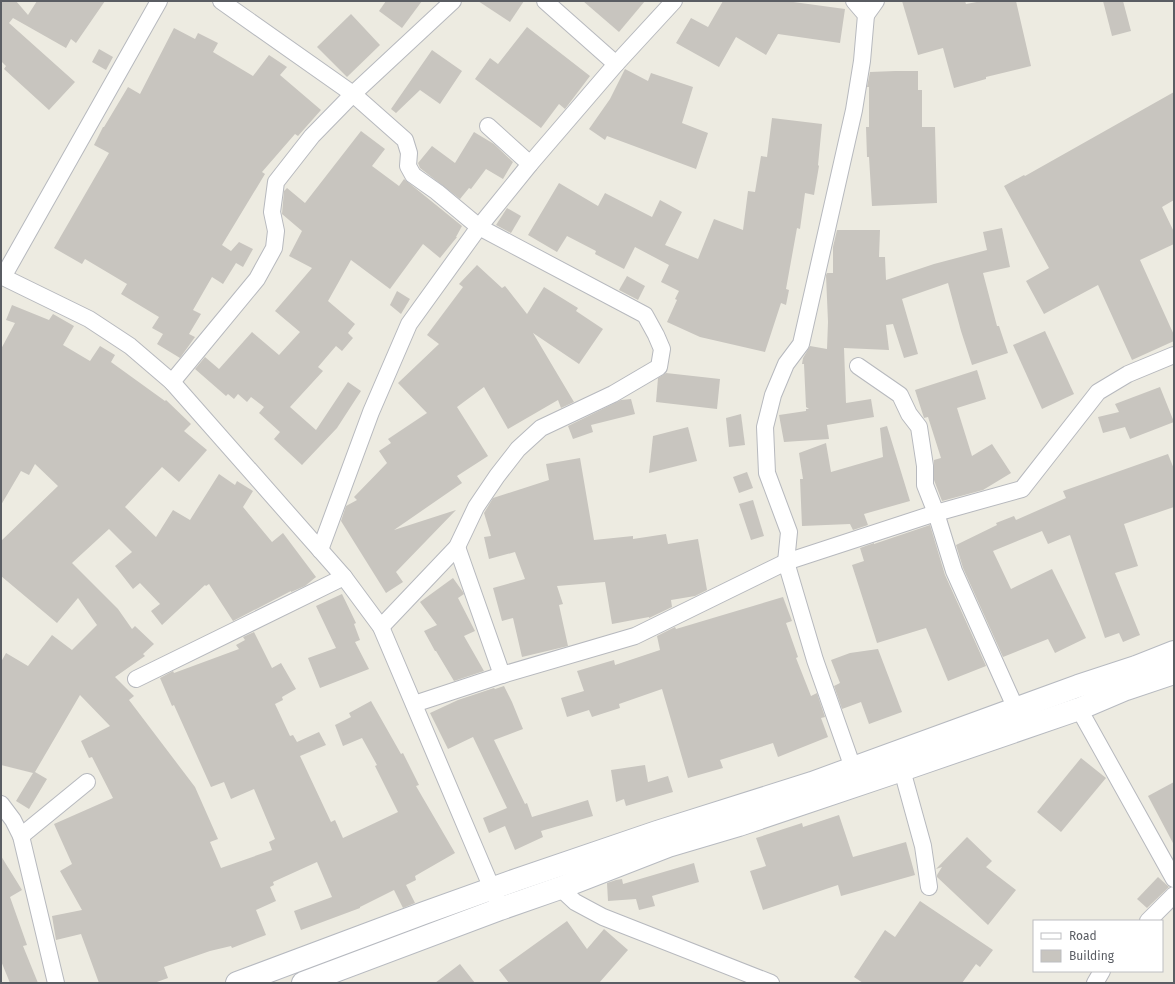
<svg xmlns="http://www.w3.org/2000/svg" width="1175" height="984" viewBox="0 0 1175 984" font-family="'Fira Sans',sans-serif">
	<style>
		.building { fill: #c8c5bf }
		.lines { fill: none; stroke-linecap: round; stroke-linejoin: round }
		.street-casing { stroke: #b7b9be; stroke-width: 18 }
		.secondary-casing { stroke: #b7bac0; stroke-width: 24 }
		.street { stroke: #fff; stroke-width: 16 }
		.secondary { stroke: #fff; stroke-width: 22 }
	</style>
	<rect width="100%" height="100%" fill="#edebe1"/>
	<g class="building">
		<polygon points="1,1 16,1 28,15 37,1 105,1 76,43 71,39 66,48 13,18 9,23 75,82 49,110 4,69 6,66 1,61"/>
		<polygon points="386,1 422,1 402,28 379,11"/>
		<polygon points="478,1 524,1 510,22"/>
		<polygon points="583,1 645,1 619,32"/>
		<polygon points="723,1 786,1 845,9 840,43 778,34 766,55 736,37 719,67 676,43 691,18 708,27"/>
		<polygon points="902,1 965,1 966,4 982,1 1016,1 1031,66 986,77 986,79 954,88 943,48 918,55"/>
		<polygon points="1103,1 1123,1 1131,31 1112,36"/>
		<polygon points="351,14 380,45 347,77 317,47"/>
		<polygon points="527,27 590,76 565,109 559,104 541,128 475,79 490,58 498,64"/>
		<polygon points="174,28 195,39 198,33 218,43 213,52 253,76 269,55 287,67 280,75 321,110 298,136 295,134 262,172 265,174 222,245 231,251 239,242 253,249 243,267 236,263 223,284 212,277 193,310 201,314 189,334 195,337 180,358 157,344 163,334 152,328 159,317 121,294 127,284 85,259 82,264 54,248 109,153 94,145 103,127 104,127 128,87 140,94"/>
		<polygon points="99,49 113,57 106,70 92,62"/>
		<polygon points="432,50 462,71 440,104 420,90 396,113 391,109"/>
		<polygon points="625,69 648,81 651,73 693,87 682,123 708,133 696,169 607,136 605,140 589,129 610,99"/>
		<polygon points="895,71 918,71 918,90 922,90 922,127 935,127 937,203 872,206 869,157 867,157 866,127 869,127 869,87 867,87 870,72"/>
		<polygon points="1174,92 1174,200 1162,207 1174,232 1174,244 1140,260 1174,335 1174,341 1132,360 1098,285 1044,314 1026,281 1049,268 1004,186 1024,175 1025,176"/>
		<polygon points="772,118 822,124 818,165 819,166 814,195 805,193 800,229 797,228 786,289 789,290 786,305 781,303 765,352 700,337 667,322 677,300 675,299 679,291 661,282 669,265 635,247 624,269 595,254 596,251 567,236 557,252 528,235 559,183 598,206 605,193 652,217 660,200 682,212 665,245 698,259 714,219 743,230 748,191 755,192 761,156 767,157"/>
		<polygon points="361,131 385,149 372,166 399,186 404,179 462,226 456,237 457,237 440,258 423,244 390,289 351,260 328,301 355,324 348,333 353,338 342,351 336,346 318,367 323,371 290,407 316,430 348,382 361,391 337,428 302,465 274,439 280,432 259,413 264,407 251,397 247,402 238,394 234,399 228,394 226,396 195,369 205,357 219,369 252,332 279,355 300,332 275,311 312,268 289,256 302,231 282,214 284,191 287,188 305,203"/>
		<polygon points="474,132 494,144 513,162 503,179 486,169 471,189 469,188 460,199 420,168 418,163 432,146 455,163"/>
		<polygon points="507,208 521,216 511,233 496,225"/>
		<polygon points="1002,228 1010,267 983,273 997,326 999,326 1008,353 972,365 961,331 948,283 902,299 918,354 904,358 893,324 886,325 889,350 844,348 846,403 871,399 874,417 827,425 829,439 784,442 779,415 806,411 806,409 809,409 806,407 804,364 802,364 803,358 810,346 827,349 828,322 826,275 827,273 833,273 833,247 837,230 880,230 879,257 885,257 886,280 934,264 987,250 983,232"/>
		<polygon points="477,265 502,288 505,286 527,314 544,287 578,308 576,311 603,329 579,364 533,333 574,402 561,408 558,400 508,429 484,387 457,407 488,456 457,476 462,483 394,530 456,510 396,572 403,582 386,593 341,521 346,506 357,500 354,497 387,463 379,451 391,443 388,439 427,413 398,383 439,344 427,335 463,287 459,284"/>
		<polygon points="627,276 645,286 638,300 619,290"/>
		<polygon points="397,291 410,299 401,314 390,305"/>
		<polygon points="12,305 49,320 53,314 74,326 63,345 90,361 100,346 115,355 111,362 165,401 166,400 191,424 184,431 207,450 179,482 162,467 125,507 156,537 173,510 190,520 219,474 235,485 237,481 253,491 243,507 272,542 283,533 316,577 305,586 291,592 291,591 233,621 209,584 206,586 205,585 162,625 151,611 160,604 140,583 133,589 115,566 132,552 109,529 72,563 118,609 132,629 135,626 154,644 143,654 145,656 115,677 134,696 129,700 195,787 218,839 210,842 221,868 272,850 269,842 275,839 254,789 231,799 224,782 211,787 174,705 172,706 160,678 173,671 174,673 239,649 236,645 245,640 243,637 254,632 272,668 281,663 296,689 282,697 283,700 275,704 290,736 293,735 297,742 319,732 326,745 300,756 331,822 335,820 343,838 398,812 375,766 377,765 362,738 343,746 335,725 351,717 349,713 371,701 401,754 403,753 419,785 416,786 455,853 415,876 416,880 406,885 415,903 403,908 394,890 360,907 360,908 301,930 294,911 332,897 317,862 273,882 274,885 270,887 276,901 256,910 266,935 232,948 231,946 210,951 164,967 168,978 154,983 99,983 81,934 56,940 52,916 82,910 60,871 72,864 54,824 113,798 92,757 89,758 81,741 110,726 80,695 35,772 47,779 29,809 16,801 33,773 1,765 1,662 6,653 28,666 52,635 72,650 97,625 78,598 57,623 1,576 1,541 58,486 35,464 29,475 21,471 1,505 1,349 15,323 6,320"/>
		<polygon points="1045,331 1074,394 1042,409 1013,345"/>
		<polygon points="977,370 986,399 957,408 972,456 992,444 1011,473 983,490 942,501 934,480 934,460 941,458 928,417 924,418 915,390"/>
		<polygon points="666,373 720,379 717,409 656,402 658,378"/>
		<polygon points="1160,387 1174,422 1130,439 1125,427 1103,433 1098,417 1119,412 1115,404"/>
		<polygon points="631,399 635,414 591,425 593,432 573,439 568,426 621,400"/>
		<polygon points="741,414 745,445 729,447 726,418"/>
		<polygon points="887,426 910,501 864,514 868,525 853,530 850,524 802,526 800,479 803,479 799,453 826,443 831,472 883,457 880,428"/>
		<polygon points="688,427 697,461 649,473 653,436"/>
		<polygon points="1168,454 1174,469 1174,507 1124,524 1138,566 1115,573 1140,635 1123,642 1119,633 1105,638 1070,535 1048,544 1042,531 993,551 1011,589 1052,569 1086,638 1055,653 1048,639 1003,657 963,568 956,545 997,525 996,523 1014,516 1016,520 1066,498 1063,491"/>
		<polygon points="580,458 594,540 633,536 633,539 666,534 668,544 698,539 707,590 695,596 671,600 672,607 649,618 649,617 612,624 605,582 557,586 563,604 559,605 568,646 522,657 513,618 502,621 493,588 525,579 515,552 489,559 484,537 491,536 484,513 493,498 549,480 546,464"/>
		<polygon points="747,472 753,488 739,493 733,477"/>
		<polygon points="753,500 764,536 751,540 739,504"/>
		<polygon points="930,525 945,575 986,666 948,681 926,628 877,643 852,565 864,561 860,548 874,543 874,544"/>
		<polygon points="453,578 463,592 464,594 458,598 475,631 464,636 484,671 454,681 436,651 435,651 424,631 437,625 420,602"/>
		<polygon points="342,594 356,623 354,624 360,640 355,642 369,669 320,688 308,658 336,648 316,606"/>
		<polygon points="783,597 792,621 786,623 798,657 796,658 811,696 817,693 825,717 821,718 828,737 778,757 773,743 720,760 723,768 688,778 662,689 619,704 620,708 592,717 589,710 567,717 561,698 584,691 577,671 614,660 615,665 660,650 657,636 675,627 676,629"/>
		<polygon points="878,649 902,712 869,724 861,702 842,709 834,686 840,683 831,660 850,653"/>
		<polygon points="504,686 512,702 523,729 494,740 525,804 527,803 532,817 588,800 593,816 541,831 543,837 515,850 505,826 489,833 483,818 507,808 473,737 448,749 430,713 458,700 494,688 495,689"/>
		<polygon points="1081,758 1106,778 1061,832 1037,812"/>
		<polygon points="645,765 648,782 668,776 673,792 626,806 624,799 616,802 611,770"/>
		<polygon points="1174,782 1174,845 1148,796"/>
		<polygon points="839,815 853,857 906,842 915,875 841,896 838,885 763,910 750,871 766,866 756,838 802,823 803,827"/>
		<polygon points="967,837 992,861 986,867 1016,890 988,925 937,877 937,875 942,867 936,869"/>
		<polygon points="1,856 22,890 10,897 27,945 23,946 38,983 10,983 1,961"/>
		<polygon points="694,863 699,882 652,896 655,906 639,910 636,899 608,901 607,883 616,880 622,879 623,884"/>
		<polygon points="1158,877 1169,887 1147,908 1137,899"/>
		<polygon points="920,901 993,950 980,967 976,964 962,983 863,983 854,977 885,930 895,937"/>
		<polygon points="567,921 587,949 604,929 628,950 599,983 509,983 499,970"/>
		<polygon points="460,964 475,983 435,983"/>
	</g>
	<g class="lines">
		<defs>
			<g id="street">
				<polyline points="221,1 353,94 405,140 409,153 408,166 413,175 437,192 479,227 645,315 656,335 662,349 659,367 613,394 541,428 518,449 497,476 476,507 457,547 381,627"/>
				<polyline points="545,1 616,64"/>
				<polyline points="866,15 876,1"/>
				<polyline points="488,126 530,164"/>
				<polyline points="1,276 89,319 130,346 172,382 344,577 381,627 496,898"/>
				<polyline points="3,277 159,1"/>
				<polyline points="858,366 900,395 909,414 919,427 925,466 925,485 936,513 954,571 1016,709"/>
				<polyline points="172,382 257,279 274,248 276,231 272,212 276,182 312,136 353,94 453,1"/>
				<polyline points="457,547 502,675"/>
				<polyline points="320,550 371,412 409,324 479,227 530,164 616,64 674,1"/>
				<polyline points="136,679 344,577"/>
				<polyline points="414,704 502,675 635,636 786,562 936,513 1022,489 1098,392 1128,374 1174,355"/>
				<polyline points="1079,709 1174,879"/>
				<polyline points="853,768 815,660 786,562 789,532 767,473 765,427 773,395 786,364 801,344 854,110 862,61 866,15 854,1"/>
				<polyline points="902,770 923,846 929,887"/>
				<polyline points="1,804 13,820 21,836 56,983"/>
				<polyline points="21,836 87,782"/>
				<polyline points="560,888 575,902 603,917 771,983"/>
				<polyline points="1148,921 1174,895"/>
				<polyline points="1095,983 1102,971"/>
			</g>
			<g id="secondary">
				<polyline points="237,983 424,913 516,880 657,832 812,783 1078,686 1136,667 1174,652"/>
				<polyline points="303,983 500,909 560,888 668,846 739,825 902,770 1079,709 1126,689 1174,673"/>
			</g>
		</defs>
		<use href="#street" class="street-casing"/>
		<use href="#secondary" class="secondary-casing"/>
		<use href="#street" class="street"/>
		<use href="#secondary" class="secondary"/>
	</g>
	<rect width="1175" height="984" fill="none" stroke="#5a5d63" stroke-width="4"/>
	<rect x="1033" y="920" width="130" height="52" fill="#ffffff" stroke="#bdbec1"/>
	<rect x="1041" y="933" width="20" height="6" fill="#ffffff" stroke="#bdbec1"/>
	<text x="1069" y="940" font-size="12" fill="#5a5d63">Road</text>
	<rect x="1041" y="950" width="20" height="12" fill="#c8c5bf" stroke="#bdbec1"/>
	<text x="1069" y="960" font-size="12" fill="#5a5d63">Building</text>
</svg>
